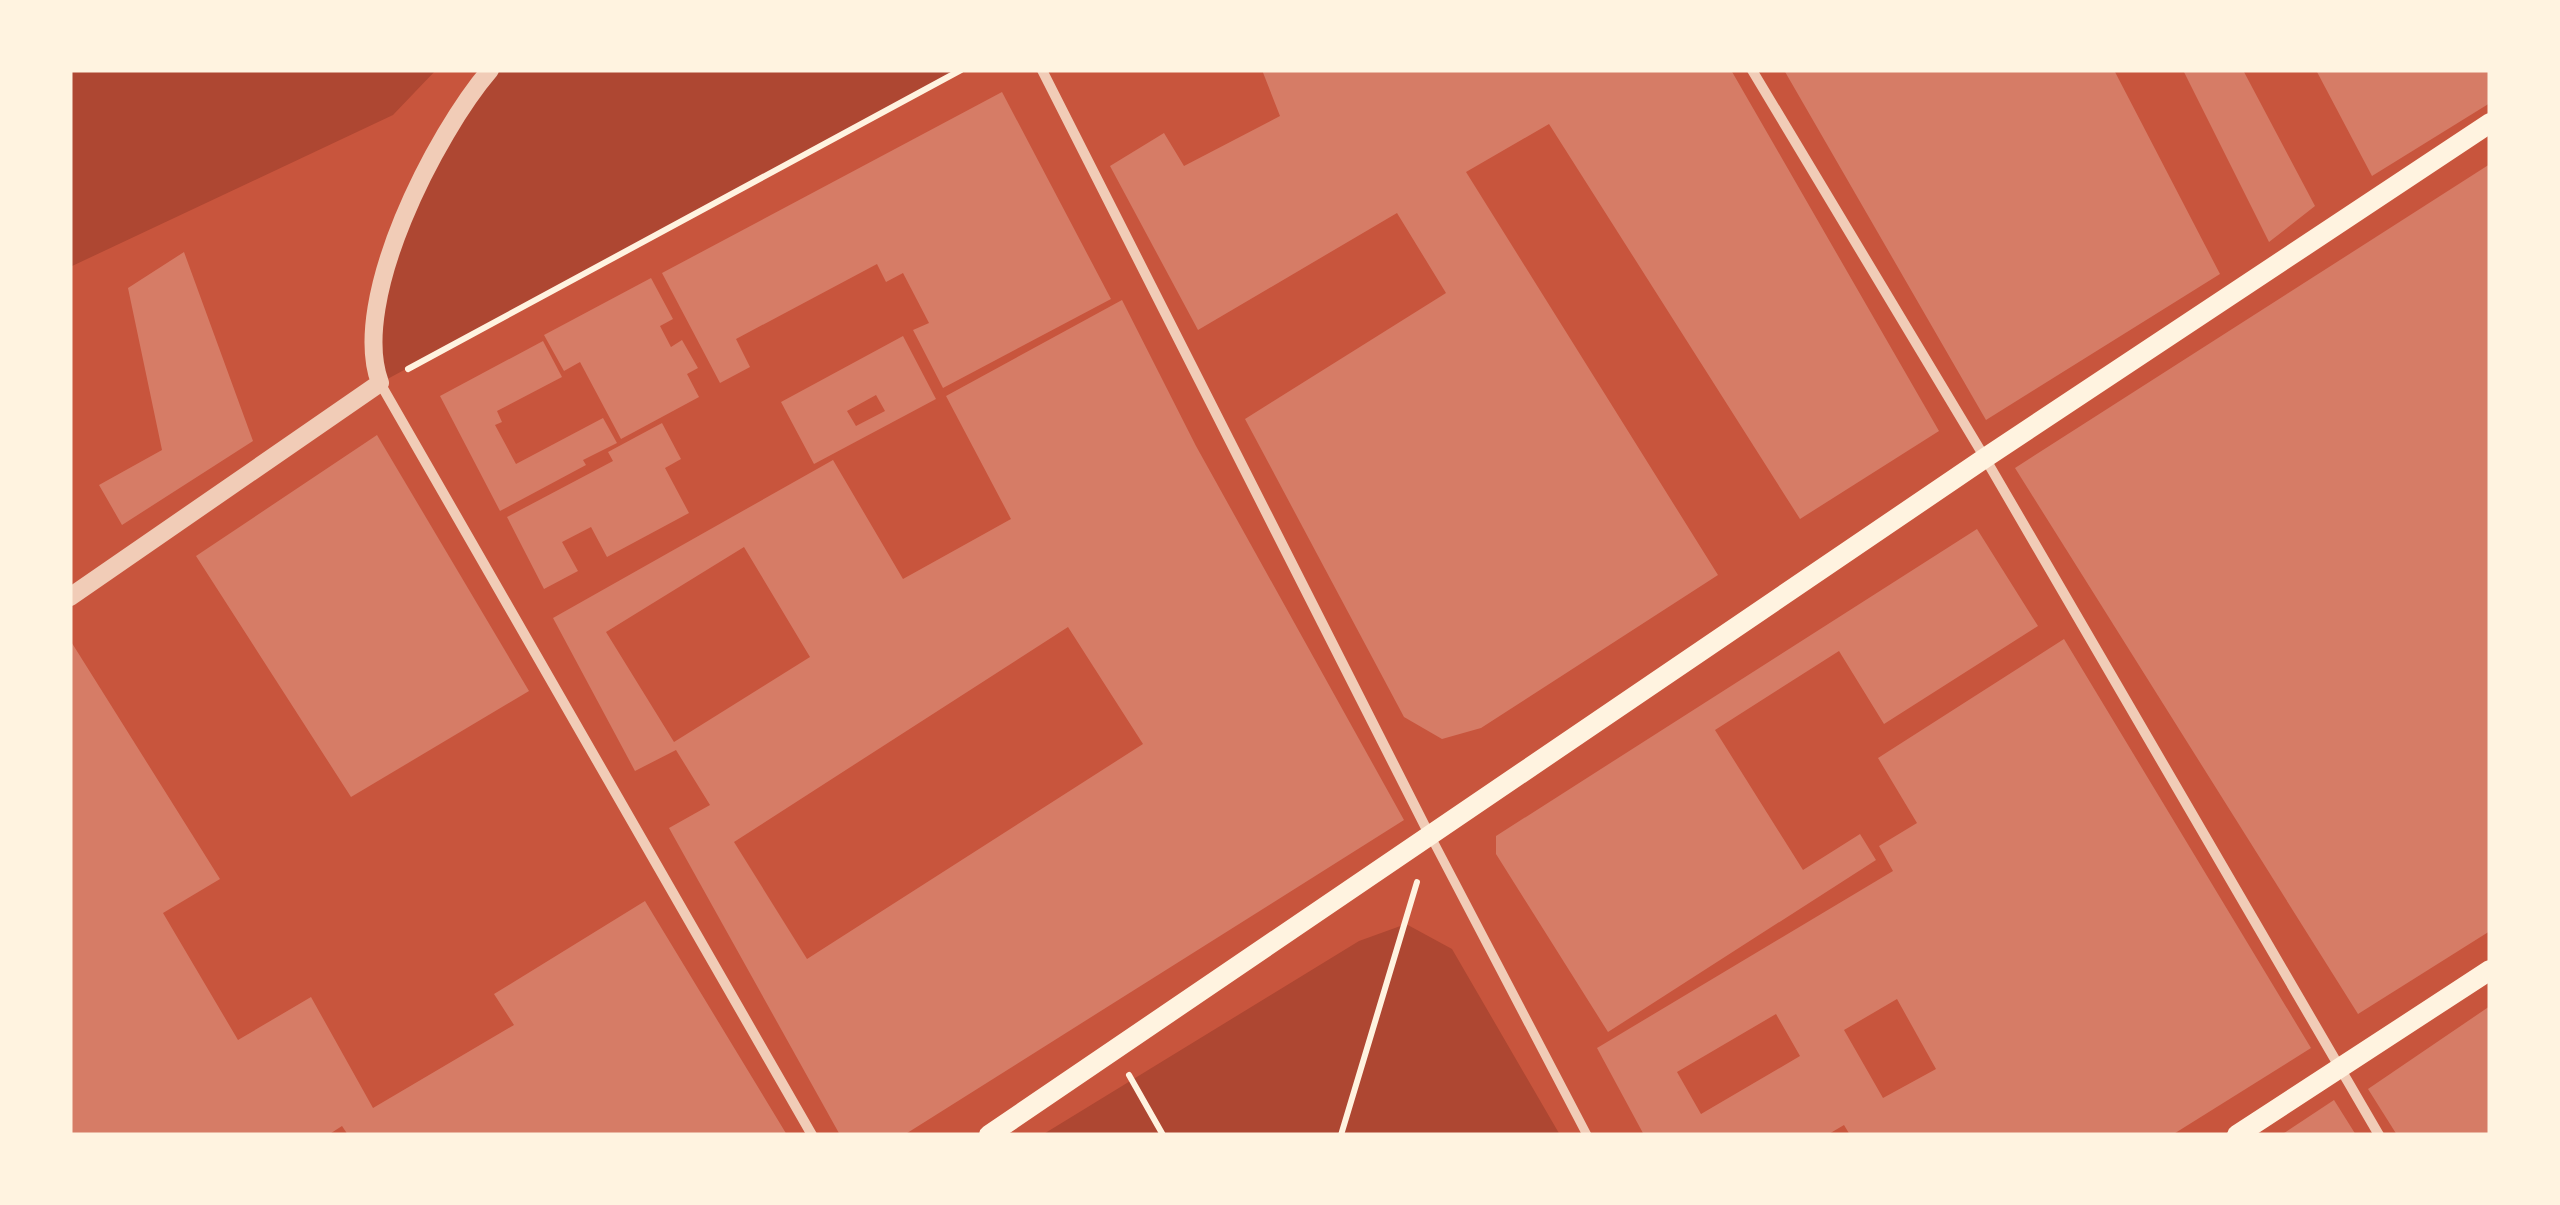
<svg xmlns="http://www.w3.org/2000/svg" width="2560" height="1205" viewBox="0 0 2560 1205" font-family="Arial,sans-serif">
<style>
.green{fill:#ae4732}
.building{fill:#d67c66;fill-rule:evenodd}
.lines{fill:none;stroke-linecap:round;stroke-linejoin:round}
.path{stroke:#fff3e0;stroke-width:6}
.pedestrian{stroke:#f1ccb7;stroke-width:9}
.minor{stroke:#f1ccb7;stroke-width:10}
.tertiary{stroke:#f1ccb7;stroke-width:18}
.secondary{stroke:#fff3e0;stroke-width:20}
</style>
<rect width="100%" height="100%" fill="#c8553d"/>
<path class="green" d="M70,70h366l-43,45 -323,152z
M490,70h471l-581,313v-81l27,-95z
M1406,924l46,25 108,186h-518l317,-194z"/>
<path class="building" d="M1262,70h469l208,361 -139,88 -251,-395 -83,48 252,403 -237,153 -39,11 -38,-22 -159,-298 201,-126 -49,-80 -199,117 -88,-164 54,-33 20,33 96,-50z
M1784,70h330l106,204 -234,146z
M2183,70h60l72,136 -46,36z
M2316,70h174v33l-118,73z
M1002,92l109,207 -168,89 -30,-58 16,-7 -26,-50 -17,9 -9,-18 -141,75 14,28 -30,16 -58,-110z
M2490,164v767l-132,83 -343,-546z
M184,252l69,189 -131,84 -23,-40 63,-35 -34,-162z
M651,278l22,41 -13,7 11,21 11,-7 16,28 -11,6 12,23 -78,42 -41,-77 -16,9 -20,-36z
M1122,300l74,146 208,374 -500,315h-64l-171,-307 41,-23 -34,-55 -41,21 -82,-153 280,-158 70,119 108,-60 -65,-123zM744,547l66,110 -136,85 -68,-110zM1068,627l75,117 -336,215 -73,-117z
M903,336l33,63 -122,65 -33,-62zM876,395l9,16 -29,15 -9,-15z
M543,341l19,36 -65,34 5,11 -7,3 21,39 87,-46 14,25 -34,17 3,5 -86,46 -60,-115z
M662,423l19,36 -16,9 24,45 -82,44 -16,-30 -29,15 16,29 -34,18 -37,-72 106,-56 -5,-9z
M377,435l152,256 -178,106 -155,-241z
M1977,529l61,97 -154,98 -45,-73 -124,79 88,140 57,-36 16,26 -268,172 -112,-178v-18z
M2064,639l247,409 -139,87h-322l-6,-10 -17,10h-183l-47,-87 296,-177 -14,-25 38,-23 -39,-65zM1897,999l39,70 -53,29 -39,-68zM1776,1014l24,42 -99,58 -24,-42z
M70,640l150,239 -57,34 75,127 73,-43 62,111 141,-83 -20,-31 151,-93 142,234h-439l-6,-9 -14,9h-258z
M2490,1006v129h-93l-29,-46z
M2334,1100l22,35h-75z"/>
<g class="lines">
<path class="path" d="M408,369l553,-299
M1129,1075l34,60
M1341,1135l76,-253"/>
<path class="pedestrian" d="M1431,837l156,298"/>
<path class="minor" d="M1042,70l388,766
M1752,70l233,388 394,677
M380,383l432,752"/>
<path class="tertiary" d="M70,597l310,-214c-31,-83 56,-250 110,-313"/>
<path class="secondary" d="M989,1135l996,-677 505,-335
M2237,1135l253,-165"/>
</g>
<rect width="2560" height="1205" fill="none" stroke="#fff3e0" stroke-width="145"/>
</svg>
